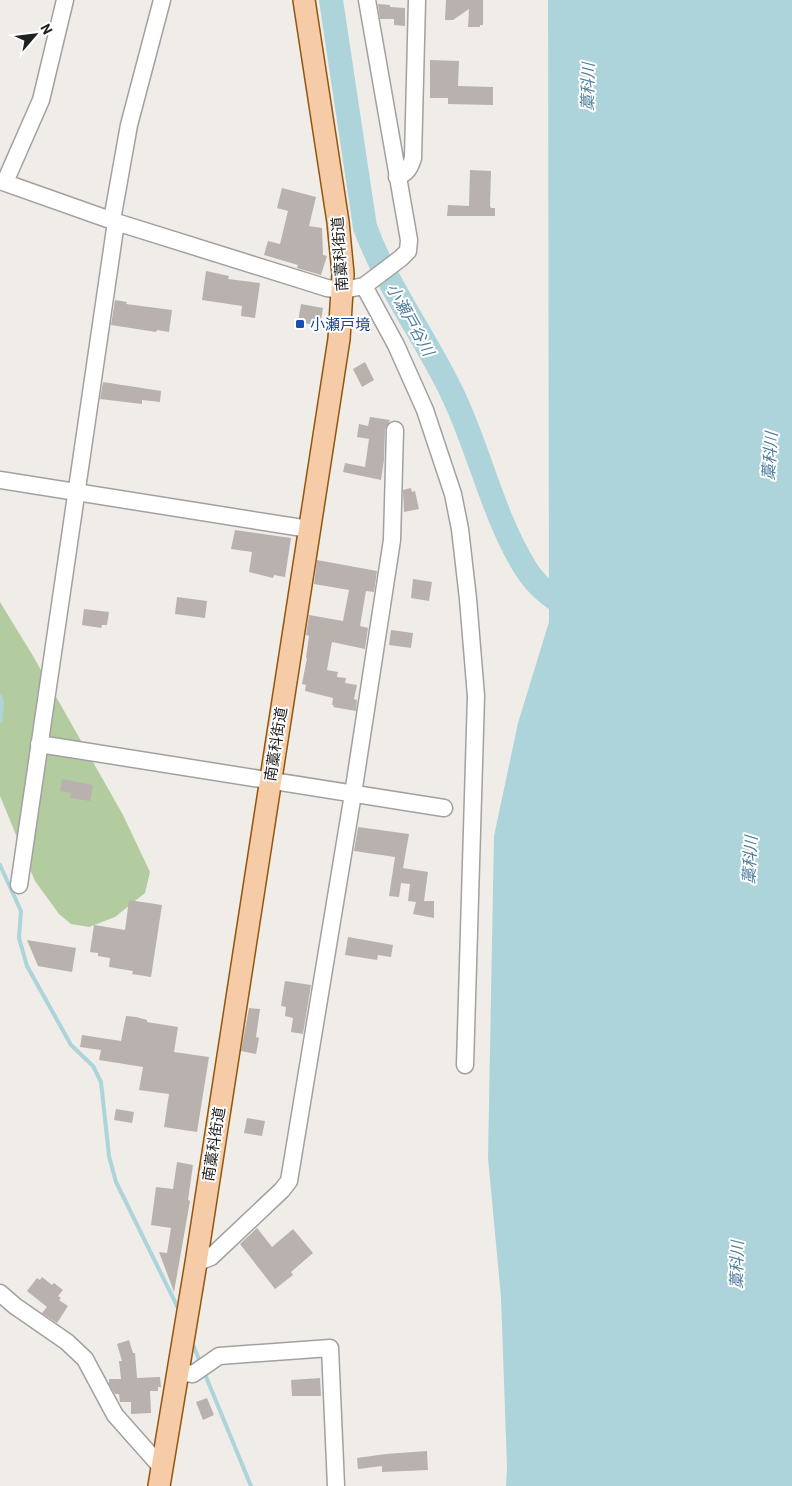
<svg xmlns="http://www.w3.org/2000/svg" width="792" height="1486" viewBox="0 0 792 1486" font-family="Barlow,'Noto Sans JP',sans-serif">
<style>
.forest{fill:#b2cca0}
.water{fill:#acd4da}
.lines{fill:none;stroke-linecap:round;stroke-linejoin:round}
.stream{stroke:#acd4da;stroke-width:4}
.river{stroke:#acd4da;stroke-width:24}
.building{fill:#b9b1ad}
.minor-casing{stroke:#a1a1a1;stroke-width:19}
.major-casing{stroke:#91560c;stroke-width:24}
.minor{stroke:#fff;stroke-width:16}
.major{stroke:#f5cba8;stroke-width:21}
.transit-dot{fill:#1a4fb4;stroke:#fff;stroke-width:2}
.labels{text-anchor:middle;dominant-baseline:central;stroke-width:4;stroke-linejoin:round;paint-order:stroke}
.street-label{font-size:15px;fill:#202020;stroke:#fff}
.transit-label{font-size:15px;fill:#164399;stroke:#fff;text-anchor:start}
.water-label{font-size:16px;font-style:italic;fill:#4d7c9a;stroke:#fff}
</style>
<rect width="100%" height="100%" fill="#f0ece8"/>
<path class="forest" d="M0,602l33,54 90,159 27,57 -5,21 -30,24 -26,10 -18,-3 -12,-10 -24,-33 -35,-85z"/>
<path class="water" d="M548,0h244v1486h-286l1,-19 -6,-170 -13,-139 6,-322 24,-113 31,-101z"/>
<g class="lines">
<path class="stream" d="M0,696l2,7 -2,18
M0,865l21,46 -2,27 8,28 44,79 22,21 8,16 8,74 7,26 62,126
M194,1347l6,15
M204,1372l47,114"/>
<path class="river" d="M331,0l34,227c22,60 61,111 88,168 27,57 40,121 73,174 10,16 26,29 42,38"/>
</g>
<path class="building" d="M446,0h37v25h-3v2h-12l1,-18 -16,11h-8z
M378,4l12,1v2l15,1v18l-11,-1v-6h-14z
M430,60l29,1 -1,25 35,1v18l-45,-1v-6h-18z
M470,170l21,1 -1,35 1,2h4v8h-48l1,-11 21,1z
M282,188l34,9 -7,29 13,2 1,27 4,1 -6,19 -24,-7 1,-3 -34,-10 4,-14 12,3 8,-33 -11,-3z
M206,271l23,5 -1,3 32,4 -5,35 -14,-2 1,-10 -40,-6z
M115,300l12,2 -1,2 46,6 -3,22 -12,-2 -1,2 -45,-7z
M301,304l22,4 -3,18 -22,-4z
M365,362l9,18 -12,7 -9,-18z
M103,382l58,9 -1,11 -18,-2v4l-42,-5z
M370,417l20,3 -5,10 -1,30 -3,20 -38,-8 2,-9 20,4 4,-28 -12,-2 2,-13 9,2z
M411,488l1,4 3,-1 4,18 -15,3 -1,-22z
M235,530l56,8 -6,39 -11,-2 -1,3 -24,-6 3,-20 -21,-3z
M317,560l60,11 -3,21 -8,-1 -6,35 8,2 -3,21 -33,-7 -5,28 11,2 -1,5 9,1 -1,5 12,2 -3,14 3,1 -1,11 -23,-4 1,-2h-2l1,-7 -28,-7 1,-6 -4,-1 5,-26h-1l3,-22 -3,-1 3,-20 34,6 6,-31 -35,-6z
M413,579l19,3 -3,19 -18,-3z
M177,597l30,4 -2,17 -30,-4z
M84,609l25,3 -2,13h-5l-1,3 -19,-3z
M391,630l22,3 -2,15 -22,-3z
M62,779l31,6 -3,16 -20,-3 1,-5 -11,-2z
M358,827l51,7 -6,34 25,4 -4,29h10v17l-21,-4 3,-12 -8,-1 2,-17 -9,-1 -2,14 -10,-1 6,-39 -41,-6z
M129,900l33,5 -11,72 -19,-3 1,-3 -24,-4 1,-9 -12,-2v-3l-8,-1 4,-27 31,5z
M348,937l45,8 -2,12 -13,-2 -1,5 -32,-5z
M27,940l49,8 -4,24 -34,-6z
M285,981l26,4 -8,49 -12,-2 2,-14 -8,-2 1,-9 -5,-1z
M249,1008l11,1 -4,28 3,1 -3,16 -15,-3z
M126,1016l10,1 11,3v2l31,5 -4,25 35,5 -12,75 -33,-5 5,-33 -30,-4 4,-23 -44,-7 2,-10 -21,-3 2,-12 39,6z
M116,1109l18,3 -2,11 -18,-3z
M247,1118l18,3 -3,15 -18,-3z
M177,1162l16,3 -5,35 2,1 -16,91 -15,-40 8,1 4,-25 -20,-3 5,-38 17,2z
M257,1228l15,19 21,-18 20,24 -22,19 2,3 -18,14 -35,-45z
M42,1277l10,8 2,-2 9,7 -5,6 3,2 -2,2 9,6 -11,17 -15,-10 5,-6 -20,-16 10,-13 3,2z
M129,1340l4,13h2l2,25 23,-1 1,10h-3v4h-8l1,22 -20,1v-12h-11l-1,-8h-4l-6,-10v-5h12l-2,-18h3l-5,-17z
M320,1378l1,18h-29l-1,-16z
M207,1398l7,17 -11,5 -7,-18z
M427,1451l1,19 -46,2v-6l-24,3 -1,-11 29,-4z"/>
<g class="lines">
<defs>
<path id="minor" d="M397,177c10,-4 13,-9 16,-19l4,-158
M0,181l116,41 211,66 16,2 21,-4 37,-28 7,-7 1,-11 -42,-240
M5,182l36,-82 24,-100
M112,220l17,-95 33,-125
M364,286l32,59 29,65 28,84 7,35 8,70 8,97 -11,369
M0,480l309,49
M39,744l405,64
M19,885l97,-663
M196,1263l15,-6 71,-67 7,-9 64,-387 39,-254 3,-110
M0,1293l15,13 52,36 18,17 30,56 47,53
M177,1372l16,2 26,-18 111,-8 6,138"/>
<path id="major" d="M159,1486l37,-223 143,-924 4,-65 -5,-52 -34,-222"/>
</defs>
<use href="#minor" class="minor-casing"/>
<use href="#major" class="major-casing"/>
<use href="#minor" class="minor"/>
<use href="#major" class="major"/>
</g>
<rect class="transit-dot" x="295" y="319" width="10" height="10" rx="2.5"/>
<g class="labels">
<g class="street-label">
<text transform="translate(339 254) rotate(-94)">南藁科街道</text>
<text transform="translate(275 744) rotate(-81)">南藁科街道</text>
<text transform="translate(213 1144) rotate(-81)">南藁科街道</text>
</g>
<g class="transit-label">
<text x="310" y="324">小瀬戸境</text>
</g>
<g class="water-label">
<text transform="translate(587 87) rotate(-89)">藁科川</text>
<text transform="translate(411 319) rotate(61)">小瀬戸谷川</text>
<text transform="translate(769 456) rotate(-86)">藁科川</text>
<text transform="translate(749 860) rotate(-87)">藁科川</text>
<text transform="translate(736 1265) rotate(-89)">藁科川</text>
</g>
</g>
<g transform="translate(35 35) rotate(62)" stroke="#ffffff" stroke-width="4" paint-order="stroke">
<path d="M0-4L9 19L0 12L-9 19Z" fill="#202020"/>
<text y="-8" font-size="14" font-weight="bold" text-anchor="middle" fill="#202020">N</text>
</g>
</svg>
